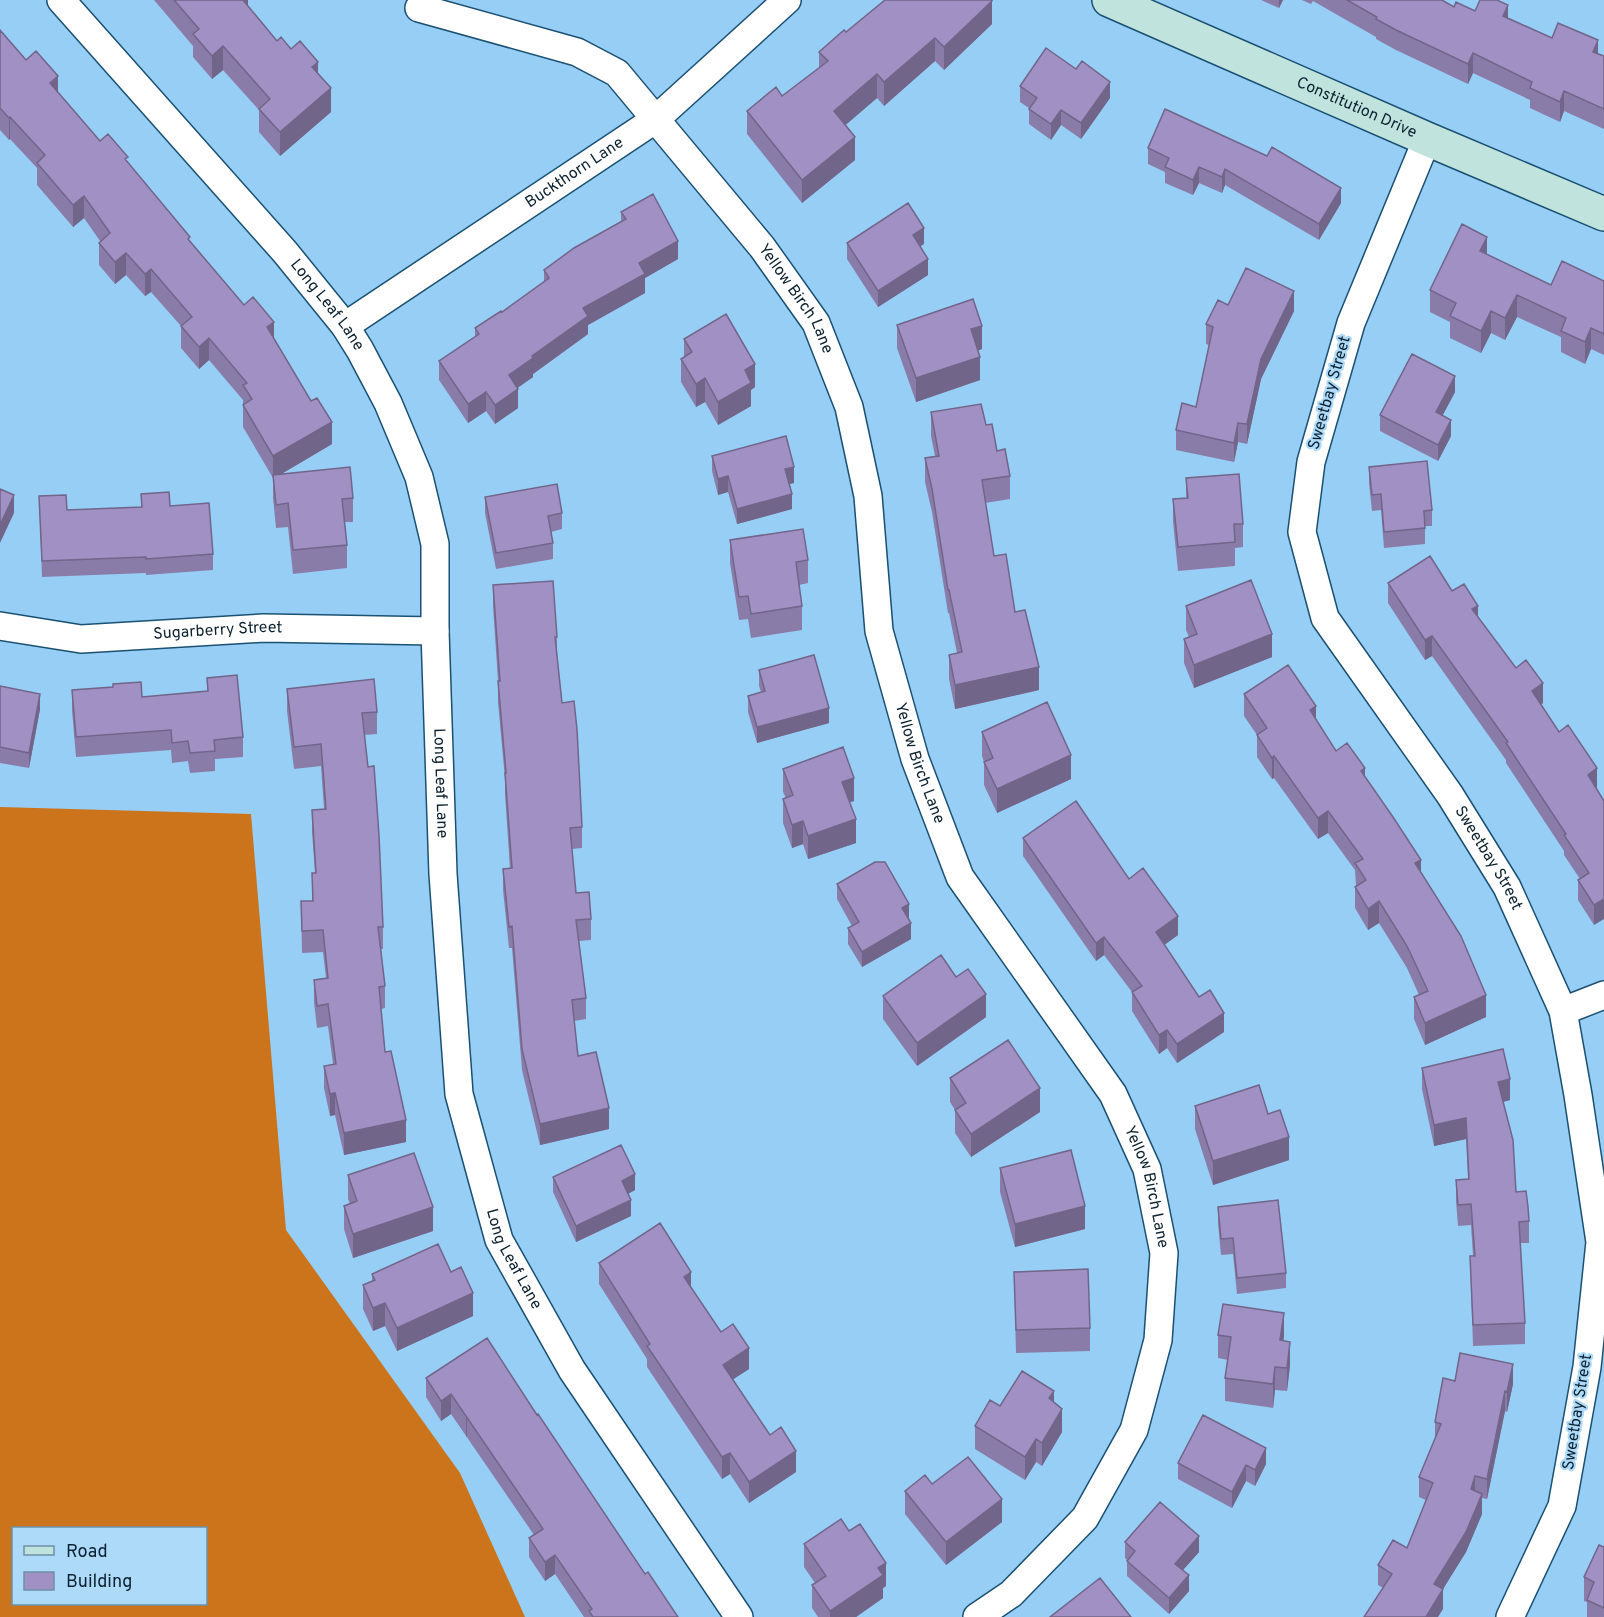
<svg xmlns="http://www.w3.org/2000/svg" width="1604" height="1617" viewBox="0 0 1604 1617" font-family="Overpass,sans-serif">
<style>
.forest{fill:#cb741c;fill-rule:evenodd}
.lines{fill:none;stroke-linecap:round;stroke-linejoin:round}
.street-casing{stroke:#1a5071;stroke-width:30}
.secondary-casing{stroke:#1a5071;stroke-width:36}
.street{stroke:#fff;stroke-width:27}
.secondary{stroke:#c1e3de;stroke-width:33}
.wall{fill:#8a7ca9}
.shaded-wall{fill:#716589}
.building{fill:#a190c4;stroke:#716589;stroke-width:1.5}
.labels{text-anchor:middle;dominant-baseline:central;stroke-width:4.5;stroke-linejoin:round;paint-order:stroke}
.street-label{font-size:16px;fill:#0b212f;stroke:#aedaf9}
</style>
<rect width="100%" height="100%" fill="#97cef5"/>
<path class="forest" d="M0,807l251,7 35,416 174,243 65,144h-525zM14,1528h192v76h-192z"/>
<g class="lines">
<defs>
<g id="street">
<path id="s1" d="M61,0l224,252 60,74 15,24 28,53 31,74 16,67v87l8,243 16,220 40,146 73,130 167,247"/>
<path id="s2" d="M419,8l158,44 40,21 145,174 54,76 33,84 19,89 11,135 36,128 45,118 153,217 34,75 17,84 -6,87 -24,90 -49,88 -74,76 -34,23"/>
<path id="s3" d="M1427,139l-76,184 -40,139 -9,70 23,86 125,177 57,92 56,124 15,84 22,147 -13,125 -25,139 -52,111"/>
<path id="s4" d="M345,326l311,-207 131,-119"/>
<path id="s5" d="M0,626l81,13 183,-11 171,3"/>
<path d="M1563,1011l41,-16"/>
</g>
<g id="secondary">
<path id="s6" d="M1109,0l318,139 177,75"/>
</g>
</defs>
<use href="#street" class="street-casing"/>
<use href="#secondary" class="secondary-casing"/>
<use href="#street" class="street"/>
<use href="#secondary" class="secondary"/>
</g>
<path class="wall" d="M154,0h94v6l29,35 14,8 27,25 13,38 -51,44 -21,-24v-22l-36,-40 -11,9 -19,-22v-11z
M1261,0h22l-4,8z
M1302,0h140l12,7 54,11 44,20 46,16 6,2v73l-40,-18 -4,11 -30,-14v-8l-57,-27 -5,11 -72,-34 -20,-11v-2l-63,-36 -2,3z
M992,24l-48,46 -9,-9 -51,45 -7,-8 -32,27 10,35 -53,43 -55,-69v-23l35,-15 37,-28v-16l27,-20z
M0,30l26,30 32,32 42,49 28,21 62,80 54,63 30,33 58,106 -51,30 72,24v24h-9l3,23v23l-54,6 -5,-47 -12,1 -3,-30v-20l-30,-51v-27l-34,-40 -10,9 -18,-21v-22l-30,-34 -6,4 -19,-21 -11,9 -16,-19v-22l1,-2 -16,-23 -11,9 -36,-42v-17l-27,-29 -1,1 -9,-10z
M1020,86l90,12 -29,41 -20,-14 -10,15 -22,-16v-16l-9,-6z
M1165,109l176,94 -22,37 -94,-55 -3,8 -23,-10 -6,12 -28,-12v-11l-17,-8v-16z
M621,212l57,47 -33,19v15l-57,32v9l-55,40v3l-16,11 1,20 -23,16 -9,-13 -18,12 -29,-43v-19l36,-24v-9l27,-16 42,-30v-12l77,-49z
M847,243l77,1 -4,2 8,29 -50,32 -31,-48z
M1487,254l64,31 53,-4v74l-13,-6 -6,15 -24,-12v-15l-44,-20 -12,23 -14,-7 -10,20 -31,-15v-16l-20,-10v-22z
M1228,305l66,6 -33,68 -14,65 -9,-2 -4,20 -58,-12v-20l20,-23 13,-62 -3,-1v-20z
M897,325l85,24 -4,1 2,30 -64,22 -19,-54z
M684,339l71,48 -4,3v16l-33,19 -13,-23 -9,5 -15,-25v-23l3,-2z
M1455,392l-13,24 9,20 -13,25 -58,-30v-16z
M931,412l55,13 11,26 13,25v23l-25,4 9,53 21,56 24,78 -84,19 -6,-30v-24l8,-2 -8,-40h-1l-16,-101 -7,-30v-24l10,-2 -4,-20z
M712,456l82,27 -5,1 3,25 -55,15 -9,-32 -10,3 -6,-24z
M1369,467l63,43v16h-7v18l-41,4 -3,-38 -9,1 -3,-28z
M1186,478l57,46v23l-8,1v18l-57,5 -5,-49v-23l13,-1z
M141,494l29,12 43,48v16l-67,5v-2l-104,4 -3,-81 28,14 74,-3z
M485,497l77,16v16l-11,3 2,11v16l-57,10 -11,-56z
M730,540l78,20v23l-9,2 3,21v24l-51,8 -3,-19 -9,1 -9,-57z
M1388,583l64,8 26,26 38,51 27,35 -2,1 56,84 -3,137 -16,-25v-20l2,-1 -16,-24v-4l-58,-88v-3l-74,-104 -7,4 -37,-57z
M493,585l64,52v15l5,51 20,124v21l-10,1 4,44 15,26v21l-12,1 7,57v21l-12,2 4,35 31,73 -69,16 -18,-75 -10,-122h-3l-6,-58v-21h7l-5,-75v-15l-7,-77v-21l-5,-75z
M1186,606l86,51 -78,31 -10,-25v-24l5,-2 -3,-7z
M759,670l70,53 -72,20 -9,-31v-16l13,-4 -2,-6z
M207,678l36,59v20l-28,2v12l-25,2 -2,-12 -16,2 -1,-13 -95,7 -4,-47v-20l70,7 65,-6z
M0,686l40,23 -11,59 -29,-5z
M287,689l90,23v22l-13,1 19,192v22h-2l4,37v22l-4,1 4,43 21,90 -62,13 -9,-40 -5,1 -6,-28v-22l9,-2 -5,-38 -11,2 -3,-26v-22l12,-2 -3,-26 -21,1 -1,-52h11v-28h3l-3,-41v-22l12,-1 -3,-43 -27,3 -7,-58z
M1244,694l72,26 20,31 29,27 56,94 65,145 -61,28 -11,-26v-22l5,-2 -12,-27 -28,-45 -11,7 -13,-22v-21l1,-1 -1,-16 -27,-37 -10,6 -44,-61 -2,1 -15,-22v-22l-13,-19z
M982,732l89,47 -74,34 -13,-28v-23l-2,-6z
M783,769l71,32 -4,1 6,41 -48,16 -5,-15 -11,4 -9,-25v-24l3,-1 -3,-6z
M1023,838l106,41 49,56 -14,10 35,52 25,35 -47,31 -10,-15 -8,6 -27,-43v-19l-28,-37 -8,6 -73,-105z
M837,884l72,36 2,19 -49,28 -14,-23v-16l4,-2 -15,-27z
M883,996l103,21 -69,49 -34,-47z
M1422,1068l88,32 -7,2 13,90 13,29v22h-9l5,80v21l-52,2 -3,-90h3l-2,-31 -13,1 -2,-25v-21l12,-1 -2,-40 -32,7 -12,-57z
M950,1078l90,34 -69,45 -16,-24v-23l-5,-8z
M1195,1106l73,8 21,46 -76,25 -18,-56z
M1000,1168l85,61 -70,18 -15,-55z
M348,1175l85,56 -80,27 -9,-29v-23l6,-2 -2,-5z
M553,1177l82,13 -7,4 3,22 -55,26 -23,-50z
M1218,1207l68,66v15l-49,6 -4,-40 -12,1 -3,-32z
M599,1263l92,25 30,44 28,37 -16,10 37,56 26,37 -47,31 -19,-29 -8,5 -75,-112v-8l-48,-75z
M1014,1272l76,56v23l-74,2z
M372,1274l101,42 -76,35 -12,-25 -12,5 -10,-22v-24l9,-4z
M1218,1335l66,1 -1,5 7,24 -3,26 -12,-1 -2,18 -48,-7v-23l3,-18 -10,-2z
M426,1378l111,37 108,159 33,43h-94l-29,-43 -10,7 -16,-24v-19l5,-3 -83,-121 -10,7 -15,-24z
M1455,1381l58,3 -6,28 -2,-1 -18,88 -5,-1v16l-16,38 -23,37v20l-60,-21 -5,-3v-20l29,-17 19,-48 -7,-3v-20l16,-37v-18z
M1054,1402l8,30 -20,34 -6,-4 -11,18 -50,-31v-23l25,-20z
M1178,1463l88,1 -11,22 -9,-5 -14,27 -54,-29z
M932,1484l70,38 -56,43 -41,-51v-23z
M1125,1542l74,10 -16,18 6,21 -20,23 -42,-38v-16l-2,-2z
M804,1544l82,42 -3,2v10l-27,19h-38l-6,-9v-23l3,-2 -11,-16z
M1604,1547v70h-17v-15l-3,-1v-24z"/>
<path class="shaded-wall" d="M238,0h10v9z
M1279,0h4l-4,8z
M992,1v23l-48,46v-23z
M1508,5v20l-5,-9z
M935,38v23l-51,45v-24z
M1598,40v21l-5,-9z
M223,46v24l-11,9v-23z
M1473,53v20l-5,11v-20z
M318,62v23l-6,-18z
M877,74v24l-43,37v-24z
M58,76v23l-8,-16z
M1110,82v16l-29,41v-16z
M331,88v24l-51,44v-24z
M1564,91v20l-4,11v-20z
M1061,110v15l-10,15v-16z
M10,117v22l-1,1v-22z
M855,137v23l-53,43v-23z
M1199,167v16l-6,12v-15z
M1225,169v16l-3,8v-16z
M1341,188v15l-22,37v-16z
M84,196v22l-11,9v-22z
M924,228v16l-11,7v-16z
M1487,237v21l-7,-7z
M678,241v18l-33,19v15l-57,32v9l-55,40v3l-24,17v-19l23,-19 51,-48 56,-45z
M126,253v22l-11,9v-22z
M928,259v16l-50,32v-16z
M151,269v23l-6,4v-22z
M1294,291v20l-33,68 -14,65v-20l14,-65z
M1517,295v22l-12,23v-22z
M1491,311v22l-10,20v-22z
M274,322v22l-7,-17z
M982,326v23l-11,4v-24z
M1591,328v21l-6,15v-22z
M209,338v22l-10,9v-22z
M980,357v23l-64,22v-24z
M755,364v23l-4,3v16l-33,19v-23l27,-32z
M1455,376v16l-19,36v-16z
M705,378v24l-9,5v-23z
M518,389v19l-23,16v-19z
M486,392v19l-18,12v-19z
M1451,420v16l-13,25v-16z
M332,422v22l-59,35v-23z
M1238,423v19l-4,20v-19z
M794,467v16l-9,2v-16z
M728,476v16l-10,3v-16z
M792,494v15l-55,15v-15z
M14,495v18l-14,30v-18z
M1478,606v20l-6,-17z
M1272,634v23l-78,31v-23z
M1432,636v20l-7,4v-20z
M1039,667v23l-84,19v-24z
M1543,683v20l-11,8v-20z
M40,694v15l-11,59v-15z
M1316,706v22l-6,-18z
M829,708v15l-72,20v-16z
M1071,755v24l-74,34v-24z
M1274,756v22l-2,1v-21z
M1365,768v21l-4,-18z
M1597,768v20l-9,7v-20z
M854,778v23l-12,4v-23z
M1328,811v22l-10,6v-21z
M856,819v24l-48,16v-23z
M803,821v23l-11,4v-23z
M1421,860v21l-6,-18z
M1604,899v20l-10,6v-20z
M1379,901v22l-11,7v-21z
M909,904v16l-7,4v-16z
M1178,916v19l-22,16v-19z
M911,923v16l-49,28v-15z
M1104,937v18l-8,6v-18z
M986,994v23l-69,49v-23z
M1486,995v22l-61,28v-22z
M1224,1013v19l-47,31v-19z
M1167,1030v18l-8,6v-19z
M1510,1079v21l-12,3v-21z
M1040,1088v24l-69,45v-23z
M335,1093v22l-5,1v-22z
M609,1108v21l-69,16v-21z
M1466,1118v21l-32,7v-21z
M406,1120v22l-62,13v-22z
M1289,1137v23l-76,25v-24z
M635,1174v16l-13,7v-16z
M631,1200v16l-55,26v-16z
M1085,1206v23l-70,18v-23z
M433,1207v24l-80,27v-24z
M691,1272v21l-7,-16z
M473,1293v23l-76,35v-23z
M385,1303v23l-12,5v-23z
M1284,1313v23l-4,28v-24z
M1290,1342v23l-3,26v-23z
M749,1348v21l-26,17v-21z
M1513,1364v20l-6,28v-20z
M1275,1367v23l-2,18v-24z
M1054,1391v23l-5,-16z
M1505,1391v20l-18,88v-20z
M451,1394v20l-10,7v-20z
M1062,1409v23l-20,34v-23z
M466,1417h1v19l-1,1z
M1036,1439v23l-11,18v-23z
M1266,1448v16l-11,22v-16z
M796,1451v21l-47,31v-21z
M730,1453v21l-8,5v-22z
M1246,1465v16l-14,27v-16z
M1475,1476v20l-4,-7z
M1482,1494v20l-16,38 -23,37v20l-5,8h-12l8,-33z
M1002,1499v23l-56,43v-23z
M1199,1536v16l-24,27v-15z
M555,1555v19l-10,7v-19z
M886,1563v23l-3,2v10l-27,19h-26v-6l48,-43z
M1189,1575v16l-20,23v-16z"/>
<path class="building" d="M174,0h69l34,41 4,-4 10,12 9,-8 18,21 -6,5 19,21 -51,44 -21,-23 11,-10 -47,-53 -11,10 -19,-22 6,-5z
M885,0h107v1l-48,46 -9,-9 -51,44 -7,-8 -43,37 21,26 -53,43 -55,-69 29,-24 6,9 46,-35 -9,-9 25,-22 2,2z
M1347,0h95l12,7 2,-5 19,9 5,-11h17l11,5 -5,11 49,22 6,-15 40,17 -5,12 11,4v53l-40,-18 -4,11 -30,-14 2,-6 -59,-29 -5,11 -72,-34 -20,-11 1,-2z
M0,30l26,30 10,-9 22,25 -8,7 50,58 8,-7 20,23 -3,2 65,78 -2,2 56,66 9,-8 21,25 -7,5 44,74 6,-3 15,24 -59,34 -30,-51 9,-6 -9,-14 4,-2 -38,-45 -10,9 -18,-21 11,-9 -41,-48 -6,5 -19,-21 -11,9 -16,-19 11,-10 -26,-37 -11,9 -36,-42 8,-8 -35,-38 -1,1 -9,-10z
M1046,48l30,21 6,-8 28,21 -29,41 -20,-13 -10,14 -22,-15 8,-11 -17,-12z
M1165,109l102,47 5,-9 69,41 -22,36 -94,-55 -3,8 -23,-10 -6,13 -28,-13 4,-9 -21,-10z
M653,194l25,47 -39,22 6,11 -62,34 5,8 -56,40 1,2 -24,17 9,14 -23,16 -9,-13 -18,12 -29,-43 40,-27 -4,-6 26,-17 1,1 47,-34 -5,-8 30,-22 52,-29 -5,-7z
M908,203l16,25 -11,7 15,24 -50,32 -31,-48z
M1462,224l25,13 -7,14 71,34 11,-24 42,20v53l-13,-6 -6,14 -24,-11 5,-13 -49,-23 -12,23 -14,-7 -10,20 -31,-15 6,-13 -26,-13z
M1246,268l48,23 -33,68 -14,65 -9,-1 -4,20 -58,-13 6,-27 14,4 17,-80 -7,-3 12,-24 10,5z
M973,299l9,27 -11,3 9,28 -64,21 -19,-53z
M726,314l29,50 -10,6 6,13 -33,19 -13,-24 -9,6 -15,-25 11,-7 -8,-13z
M1412,354l43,22 -19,36 15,8 -13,25 -58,-30z
M981,404l5,21 6,-1 5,27 8,-2 5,27 -28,4 12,76 12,-2 9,58 10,-2 14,57 -84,18 -6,-30 13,-3 -13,-62h-1l-16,-101 -7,-31 14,-2 -8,-44z
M786,436l8,31 -9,2 7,25 -55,15 -9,-33 -10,3 -6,-23z
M1427,461l5,49 -8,1 1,17 -41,4 -3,-38 -9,1 -3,-28z
M350,467l3,31 -11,1 5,46 -54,5 -5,-47 -12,2 -3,-30z
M1239,474l4,50h-9l1,18 -57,5 -5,-48 15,-1 -2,-20z
M557,484l5,29 -14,3 5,27 -57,10 -11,-56z
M0,489l14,6 -14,30z
M169,492l1,14 39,-3 4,51 -67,5v-2l-104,4 -3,-65 27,-1 1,15 75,-3 -1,-13z
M803,529l5,31 -12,2 6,44 -51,8 -3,-18 -9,1 -9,-57z
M1430,556l22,35 12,-7 14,22 -6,3 44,59 10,-8 17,23 -11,8 27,41 9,-7 29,43 -9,7 16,26v98l-10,6 -16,-25 11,-7 -25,-38 2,-1 -60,-91 2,-1 -76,-106 -7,4 -37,-57z
M1251,580l21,54 -78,31 -10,-26 13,-5 -11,-28z
M553,581l4,56h-2l7,66 12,-2 3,28 5,98 -12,1 6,65 13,-1 2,27 -15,1 10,78 -14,2 6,56 18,-4 13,56 -69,16 -18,-75 -10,-123 -3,1 -6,-58 9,-1 -7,-95h1l-8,-92h2l-7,-96z
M814,655l15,53 -72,19 -9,-31 17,-5 -6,-21z
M1288,665l28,41 -6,4 26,41 11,-8 18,25 -4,3 32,46 28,43 -6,3 46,73 25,59 -61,28 -11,-26 14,-6 -21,-45 -28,-45 -11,8 -13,-22 11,-7 -11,-17 8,-4 -35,-48 -10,7 -44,-62 -2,2 -15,-23 10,-7 -23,-34z
M237,675l6,62 -29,3 1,11 -25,2 -2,-12 -16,2 -1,-13 -95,7 -4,-47 41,-3v-3l28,-2 1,15 66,-6 -1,-13z
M374,679l3,33 -15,1 6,54 6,-1 5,69 4,92h-5l7,59 -6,1 6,65 6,-1 15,69 -62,13 -9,-40 -5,1 -6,-28 12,-2 -8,-60 -11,2 -3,-26 14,-2 -5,-48 -21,1 -1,-30h12l-1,-28h4l-4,-63 14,-1 -5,-65 -27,3 -7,-58z
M0,686l40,8 -11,59 -29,-6z
M1047,702l24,53 -74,34 -13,-27 9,-4 -11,-26z
M843,747l11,31 -12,4 14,37 -48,17 -5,-15 -11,4 -9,-26 10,-4 -10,-26z
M1076,801l53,78 14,-11 35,48 -22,16 43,65 11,-7 14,23 -47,31 -10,-14 -8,5 -27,-43 10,-6 -38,-49 -8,6 -73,-105z
M875,862h10l24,42 -7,4 9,15 -49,29 -14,-24 11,-6 -22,-38z
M941,955l15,22 12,-8 18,25 -69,49 -34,-47z
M1008,1040l32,48 -69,46 -16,-24 11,-7 -16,-25z
M1503,1049l7,30 -12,3 15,58 3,52 10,-1 2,16 1,14 -10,1 6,101 -52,2 -3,-69h5l-4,-52 -13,1 -2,-25 13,-1 -3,-61 -32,7 -12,-57z
M1259,1085l9,29 12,-4 9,27 -76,24 -18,-55z
M621,1145l14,29 -13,7 9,19 -55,26 -23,-49z
M1071,1150l14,56 -70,18 -15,-56z
M414,1153l19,54 -80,27 -9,-28 13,-5 -9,-26z
M1278,1200l8,73 -49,5 -4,-40 -12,1 -3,-32z
M660,1223l31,49 -7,5 37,55 12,-8 16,24 -26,17 47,70 11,-8 15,24 -47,31 -19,-29 -8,4 -75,-111 3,-2 -51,-81z
M438,1244l13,28 10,-5 12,26 -76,35 -12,-25 -12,5 -10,-23 12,-5 -3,-6z
M1088,1269l2,59 -74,2 -2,-58z
M1223,1304l61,9 -4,27 10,2 -3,26 -12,-1 -2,17 -48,-6 6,-41 -13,-2z
M487,1338l50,77 1,-1 107,160 3,-2 30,45h-85l-4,-6 3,-2 -37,-54 -10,7 -16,-24 14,-9 -92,-135 -10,7 -15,-23z
M1460,1353l53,11 -6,28 -2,-1 -18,88 -12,-3 -4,13 11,5 -16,38 -32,52 9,5 -17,28h-62l28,-43 -14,-9 15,-25 14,8 26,-65 -14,-6 22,-53 -6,-2 8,-44 12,3z
M1022,1371l32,20 -5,7 13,11 -20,34 -6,-4 -11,18 -50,-31 15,-26 10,6z
M1203,1415l63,33 -11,22 -9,-5 -14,27 -54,-29z
M968,1457l34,42 -56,43 -41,-51 20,-16 7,9z
M1160,1502l39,34 -24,28 14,11 -20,23 -42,-37 8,-10 -10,-9z
M841,1519l8,12 11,-7 26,39 -8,5 5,7 -53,36 -18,-26 14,-9 -22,-32z
M1599,1545l5,2v61l-17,-8 7,-18 -10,-5z
M1100,1578l31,39h-81z"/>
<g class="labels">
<g class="street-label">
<text stroke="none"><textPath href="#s6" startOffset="270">Constitution Drive</textPath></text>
<text stroke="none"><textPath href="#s4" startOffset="276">Buckthorn Lane</textPath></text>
<text stroke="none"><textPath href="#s2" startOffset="498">Yellow Birch Lane</textPath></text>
<text stroke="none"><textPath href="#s1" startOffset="405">Long Leaf Lane</textPath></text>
<text transform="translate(1330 393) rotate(-74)">Sweetbay Street</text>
<text stroke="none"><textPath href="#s5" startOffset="219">Sugarberry Street</textPath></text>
<text stroke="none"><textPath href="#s2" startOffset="984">Yellow Birch Lane</textPath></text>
<text stroke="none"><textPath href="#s1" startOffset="909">Long Leaf Lane</textPath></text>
<text stroke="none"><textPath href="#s3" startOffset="794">Sweetbay Street</textPath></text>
<text stroke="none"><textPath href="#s2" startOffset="1470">Yellow Birch Lane</textPath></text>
<text stroke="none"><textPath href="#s1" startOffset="1395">Long Leaf Lane</textPath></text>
<text transform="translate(1578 1412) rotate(-81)">Sweetbay Street</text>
</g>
</g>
<rect x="12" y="1527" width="195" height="78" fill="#aedaf9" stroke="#6d90a8" stroke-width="1.5"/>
<rect x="24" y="1546" width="30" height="9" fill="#c1e3de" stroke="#6d90a8" stroke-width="1.5"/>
<text x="66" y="1557" font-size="18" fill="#0b212f">Road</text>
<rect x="24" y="1572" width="30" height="18" fill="#a190c4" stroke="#6d90a8" stroke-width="1.5"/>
<text x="66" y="1587" font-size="18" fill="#0b212f">Building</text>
</svg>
